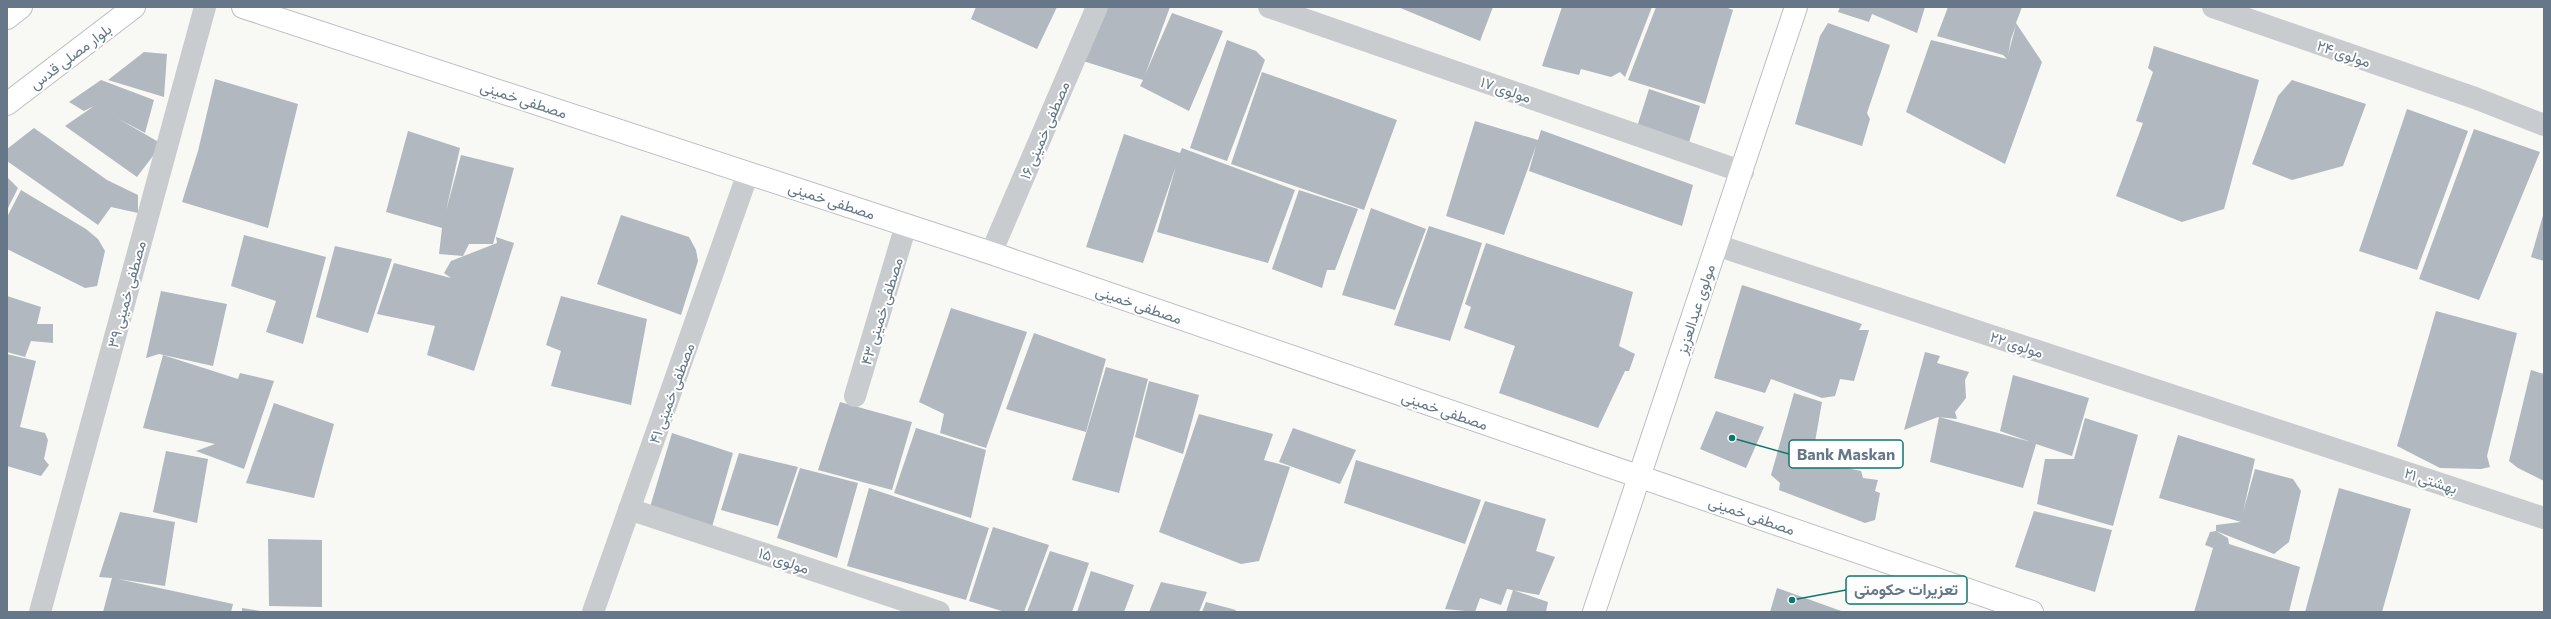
<svg xmlns="http://www.w3.org/2000/svg" width="2551" height="619" viewBox="0 0 2551 619" font-family="Commissioner,Vazirmatn,sans-serif">
<style>
.building{fill:#b1b8bf;fill-rule:evenodd}
.lines{fill:none;stroke-linecap:round;stroke-linejoin:round}
.major-casing{stroke:#bbbfc3;stroke-width:24}
.minor{stroke:#c8cccf;stroke-width:22}
.major{stroke:#fff;stroke-width:22}
.labels{text-anchor:middle;dominant-baseline:central;stroke-width:4;stroke-linejoin:round;paint-order:stroke}
.street-label{font-size:15px;fill:#657789;stroke:#fff}
.leader{fill:none;stroke:#0f766e;stroke-width:1.5}
.callout-dot{fill:#0f766e;stroke:#fff;stroke-width:1.5}
.callout{fill:#fff;stroke:#0f766e;stroke-width:1.5}
.callout-label{font-size:16px;text-anchor:middle;font-weight:bold;fill:#657789}
</style>
<rect width="100%" height="100%" fill="#f8f8f5"/>
<path class="building" d="M976,7h81l-20,42 -66,-30z
M1103,7h67l-25,68 27,-62 51,18 -34,80 -49,-25 3,-6 -63,-20z
M1398,7h95l-13,34z
M1562,7h90l-27,70 -5,-5 -9,5 -30,-8 -2,6 -37,-9z
M1656,7h69l8,3 -28,94 -77,-24z
M1840,7h85l-8,26 -45,-19 -3,8 -31,-10z
M1948,7h74l-6,16 26,39 -37,102 -99,-52 25,-72 76,19 -4,-4 -66,-19zM2016,25l-8,30 3,-16z
M1828,23l62,22 -23,68 3,6 -8,27 -67,-22 25,-88z
M1227,40l29,11 9,9 -38,101 -37,-13z
M2154,46l105,34 -35,129 -42,13 -66,-26 27,-73 -7,-2 17,-49 -5,-4z
M144,52l23,2 -3,43 -56,-17z
M1262,72l135,48 -33,90 -133,-46z
M215,79l83,25 -30,124 -86,-26 16,-51z
M101,80l53,20 -9,33 -28,-15 45,26 -25,33 -72,-51 29,-20 -10,5 -15,-9z
M2292,80l74,24 -23,62 -51,14 -40,-16 26,-68z
M1649,89l51,17 -13,43 -51,-19z
M2407,109l61,22 -51,139 -58,-19z
M1475,121l63,19 3,-10 152,55 -11,41 -153,-55 7,-25 -32,89 -58,-19z
M34,128l73,52 31,15v18l-27,-6 -13,18 -91,-64v-12z
M2474,129l66,23 -61,148 -60,-21z
M408,131l52,17 -14,63 15,-56 53,13 -21,76h-24l-6,12 -24,-2 3,-26 -56,-16z
M1124,134l56,19 2,-5 113,42 -27,73 -111,-31 19,-66 -33,97 -57,-16z
M7,177l11,11 -11,22z
M21,190l65,39 12,10 7,12 -8,35 -12,2 -78,-39v-32z
M1299,190l59,19 -23,61h-8l-5,18 -50,-19z
M1371,208l55,21 -31,81 -53,-15z
M2544,212v49l-13,-4z
M621,215l68,22 7,13 2,11 -17,54 -84,-31z
M1429,226l53,17 -32,98 -56,-16z
M244,235l82,22 -23,87 -37,-12 10,-31 -45,-15z
M496,237l18,6 -40,128 -47,-16 8,-29 -58,-12 17,-51 57,15 -7,-5 7,-12 46,-18z
M1486,243l147,49 -14,54 16,8 -6,17h-4l-27,57 -99,-35 16,-47 -51,-18 7,-21 -6,-3z
M335,246l57,13 -24,74 -52,-16z
M1742,285l120,39 -3,6h10l-15,51 -14,-2 -5,17 -13,2 -51,-19 -6,14 -51,-15z
M161,291l66,13 -14,62 -54,-12 -13,4z
M7,296l34,11 -4,17h16v19l-22,-2 -6,16 -18,-5z
M561,296l86,23 -16,86 -80,-19 10,-35 -15,-6z
M951,308l76,24 -41,116 -46,-15 4,-19 -25,-12z
M2436,311l81,22 -30,123 3,11 -9,2 -41,-1 -43,-22z
M1034,333l72,26 -20,73 -80,-23z
M1925,352l15,4 -3,7 32,9 -4,8 1,18 -11,14 2,7 -19,-2 -34,13z
M7,354l29,7 -16,66 25,6 3,7 -4,19 5,6 -8,11 -34,-10z
M163,355l75,24 2,-6 34,8 -30,88 -48,-18 19,-7 -72,-16z
M1106,367l42,12 -29,114 -47,-13z
M2531,370l13,4v107l-26,-13 -9,-7z
M2013,375l76,23 -17,58 -36,-12 -13,44 -93,-26 9,-45 92,25 -31,-11z
M1149,381l50,14 -16,59 -48,-17z
M1794,393l28,9 -9,51 20,12 28,6 2,7 15,2 -3,11 5,2 -5,27 -10,3 -86,-33 1,-7 -9,-8z
M840,402l72,20 -20,68 -74,-20z
M274,403l60,21 -20,74 -68,-15z
M1716,411l48,16 -18,41 -46,-19z
M1199,414l74,20 -9,26 26,7 -31,94 -18,3 -82,-32z
M2085,418l53,17 -25,91 -76,-22 8,-45h29z
M916,428l70,22 -15,68 -77,-25z
M1293,428l63,22 -16,34 -61,-22z
M672,433l61,20 -21,74 -62,-20z
M2178,435l77,24 -12,53 12,-43 38,10 8,12 -12,51 -15,12 -58,-23v-6l25,-3 -82,-24z
M166,451l42,8 -11,64 -44,-11z
M739,453l59,14 -20,59 -57,-16z
M1356,460l125,40 -16,44 -121,-41z
M800,468l58,15 -21,75 -60,-20z
M869,488l120,40 -23,72 -119,-34z
M2339,488l72,21 -29,103h-77z
M1485,501l61,18 -10,32 19,6 -16,38 -32,-6 -6,16 -21,-7 -5,14 -30,-3z
M2034,511l78,19 -17,62 -80,-25z
M120,512l55,10 -10,64 -47,-7 115,25 -2,8h-128l9,-34 -13,-1z
M993,527l56,18 -25,67h-19l-36,-11z
M2216,531l12,7 1,6 71,23 -11,45h-95l19,-64 -8,-3 5,-13z
M268,539l54,1v67l-53,-1z
M1050,551l39,12 -17,49h-45z
M1091,571l43,14 -10,27h-47z
M1161,582l46,10 -8,20h-50z
M1777,588l67,24h-74z
M1513,590l35,12 -2,10h-40z
M1206,602l30,8 -1,2h-33z
M242,608l19,3v1h-19z"/>
<g class="lines">
<defs>
<path id="major" d="M243,7l748,246 1041,359
M7,18l14,-11
M7,104l127,-97
M1594,612l202,-605"/>
</defs>
<use href="#major" class="major-casing"/>
<path class="minor" d="M1269,7l474,165
M2213,7l262,91 69,27
M1716,245l828,273
M991,253l106,-246
M855,396l51,-171
M629,509l310,103
M40,612l165,-605
M593,612l155,-439"/>
<use href="#major" class="major"/>
</g>
<g class="labels">
<g class="street-label">
<text transform="translate(2344 53) rotate(19)">مولوی ۲۴</text>
<text transform="translate(70 56) rotate(-37)">بلوار مصلی قدس</text>
<text transform="translate(1506 89) rotate(19)">مولوی ۱۷</text>
<text transform="translate(524 99) rotate(18)">مصطفی خمینی</text>
<text transform="translate(1044 130) rotate(-67)">مصطفی خمینی ۱۶</text>
<text transform="translate(832 200) rotate(18)">مصطفی خمینی</text>
<text transform="translate(126 294) rotate(-75)">مصطفی خمینی ۳۹</text>
<text transform="translate(1139 304) rotate(19)">مصطفی خمینی</text>
<text transform="translate(1695 309) rotate(-72)">مولوی عبدالعزیز</text>
<text transform="translate(881 311) rotate(-73)">مصطفی خمینی ۴۳</text>
<text transform="translate(2017 344) rotate(18)">مولوی ۲۲</text>
<text transform="translate(671 393) rotate(-70)">مصطفی خمینی ۴۱</text>
<text transform="translate(1445 410) rotate(19)">مصطفی خمینی</text>
<text transform="translate(2431 480) rotate(18)">بهشتی ۲۱</text>
<text transform="translate(1752 515) rotate(19)">مصطفی خمینی</text>
<text transform="translate(784 560) rotate(19)">مولوی ۱۵</text>
</g>
</g>
<path class="leader" d="M1732 438L1789 454M1792 600L1846 590"/>
<g class="callout-dot">
<circle cx="1732" cy="438" r="4"/>
<circle cx="1792" cy="600" r="4"/>
</g>
<g class="callout">
<rect x="1789" y="440" width="114" height="28" rx="4"/>
<rect x="1846" y="576" width="121" height="28" rx="4"/>
</g>
<g class="callout-label">
<text x="1846" y="460">Bank Maskan</text>
<text x="1906" y="595">تعزیرات حکومتی</text>
</g>
<rect width="2551" height="619" fill="none" stroke="#657789" stroke-width="16"/>
</svg>
